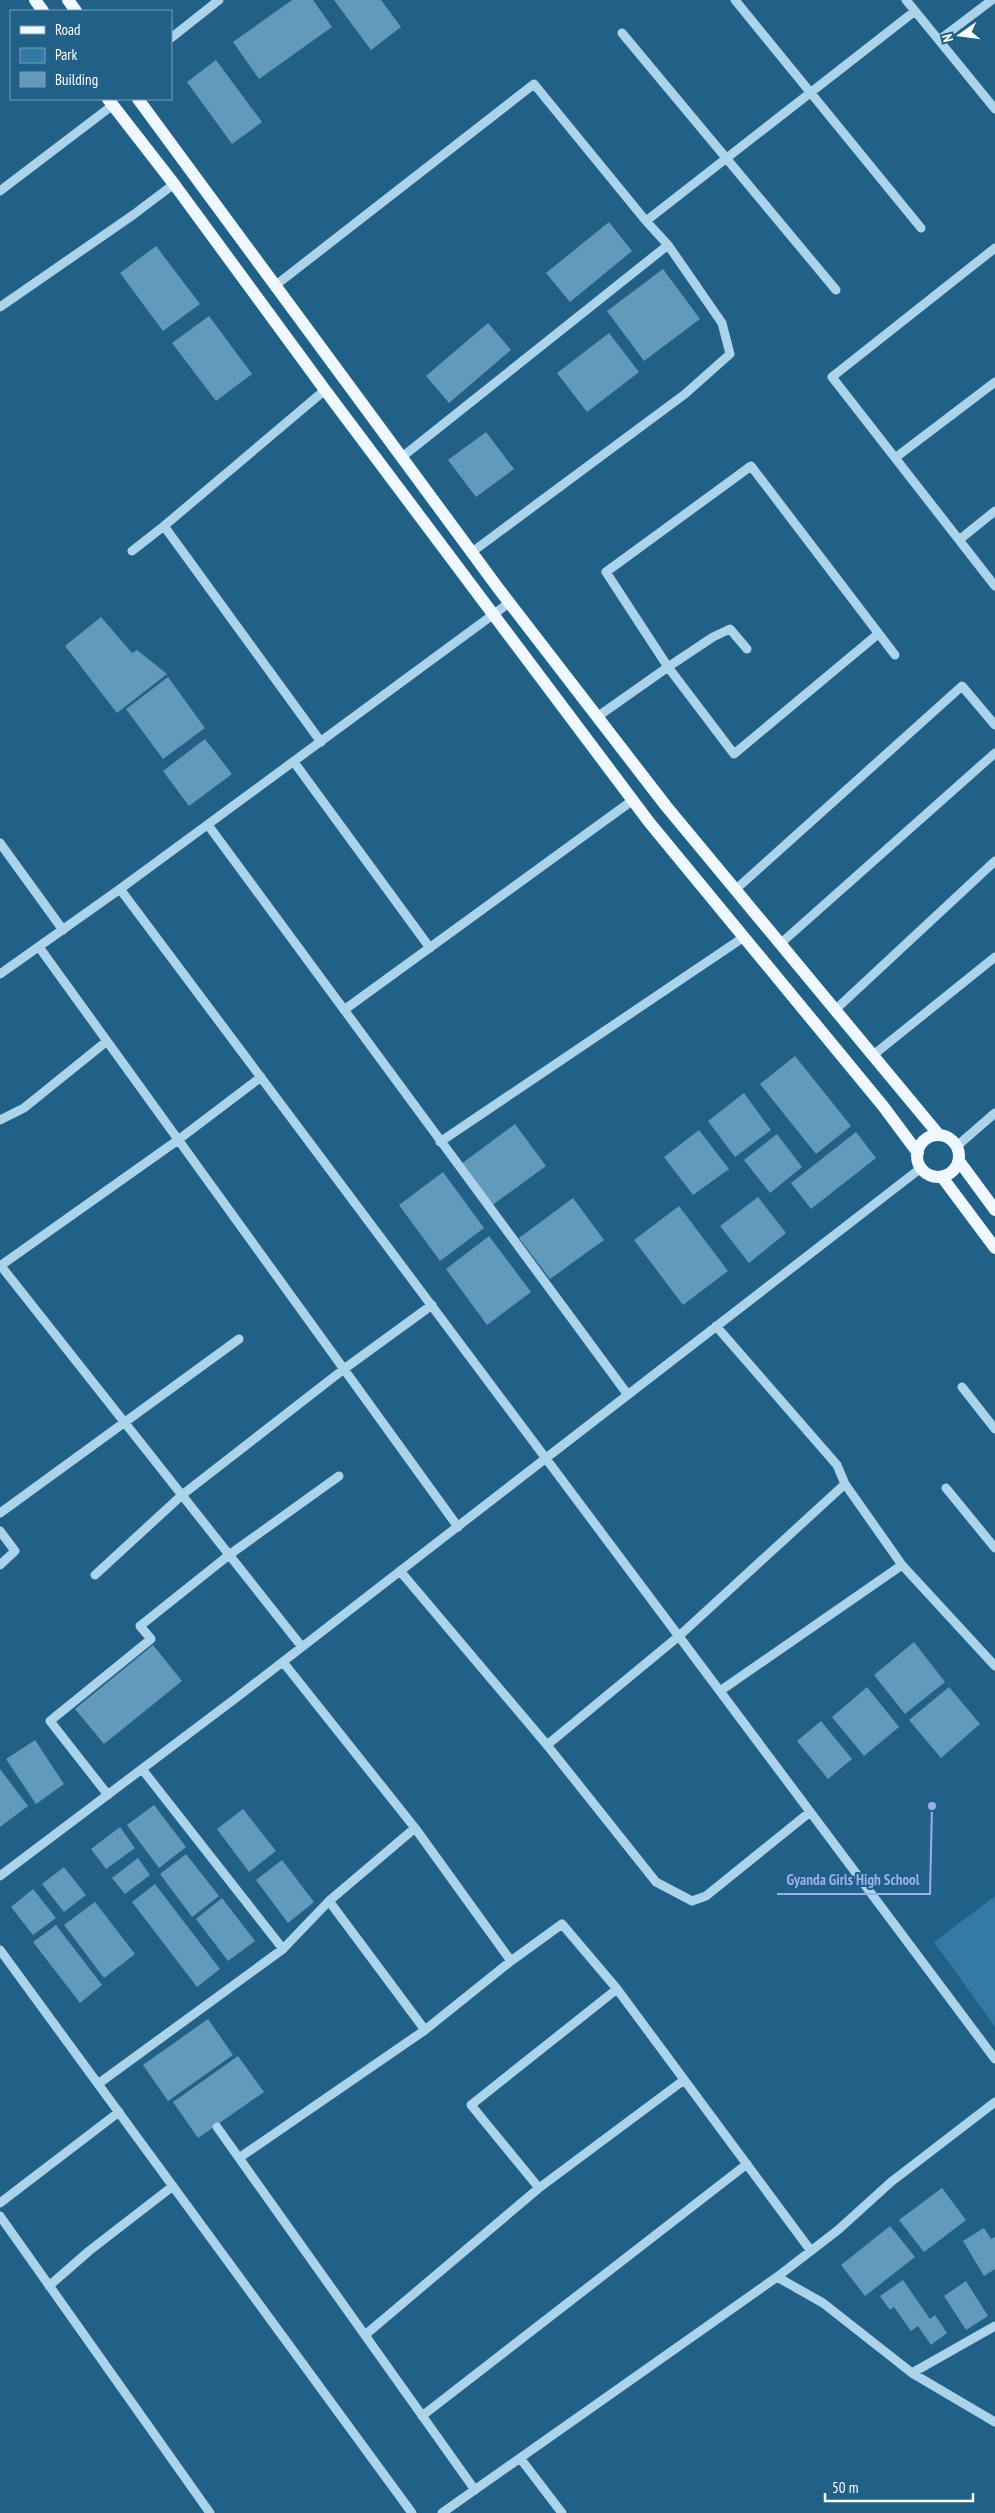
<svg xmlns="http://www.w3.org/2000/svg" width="995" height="2513" viewBox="0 0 995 2513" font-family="'PT Sans Narrow',sans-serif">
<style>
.green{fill:#327aa3}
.building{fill:#629abb}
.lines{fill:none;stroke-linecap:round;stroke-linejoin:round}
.minor{stroke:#abd3ea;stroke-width:9}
.major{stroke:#eff8fe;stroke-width:12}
.leader{fill:none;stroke:#99afed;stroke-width:2}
.callout-dot{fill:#99afed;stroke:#216087;stroke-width:2}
.callout-label{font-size:15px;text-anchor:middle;font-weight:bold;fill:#99afed;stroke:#216087;stroke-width:4;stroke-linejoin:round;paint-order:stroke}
</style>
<rect width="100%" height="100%" fill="#216087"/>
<path class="green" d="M995,1896v131l-61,-85z"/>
<path class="building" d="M292,0h21l19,27 -73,52 -26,-37z
M334,0h47l20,27 -30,23z
M216,60l46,62 -30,22 -45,-62z
M609,222l23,29 -62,51 -24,-29z
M156,246l44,58 -37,27 -43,-58z
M663,269l37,50 -56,42 -37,-50z
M209,316l43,58 -36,27 -44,-58z
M488,323l23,27 -62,53 -23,-27z
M609,333l30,39 -52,40 -30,-39z
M486,432l28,37 -38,28 -28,-37z
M101,617l31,36 5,-3 30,24 -50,39 -52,-67z
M168,677l37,51 -42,31 -37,-50z
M205,739l27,35 -43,32 -26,-35z
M795,1056l56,70 -35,28 -56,-70z
M744,1093l27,37 -36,27 -27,-36z
M515,1124l31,42 -55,40 -30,-42z
M699,1130l30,39 -36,26 -29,-38z
M856,1132l20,26 -65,51 -20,-26z
M777,1134l25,33 -32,26 -26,-33z
M443,1172l41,56 -44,33 -41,-56z
M758,1197l28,36 -37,30 -29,-37z
M573,1198l31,42 -54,39 -31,-41z
M679,1206l49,65 -45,34 -49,-65z
M489,1236l42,56 -44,33 -41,-56z
M914,1642l31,40 -40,32 -31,-39z
M153,1645l29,36 -78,63 -29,-35z
M867,1687l32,40 -35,29 -32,-39z
M949,1687l31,37 -39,34 -32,-38z
M821,1721l31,38 -24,20 -31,-38z
M35,1740l29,44 -28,20 -30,-45z
M0,1769l28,37 -28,21z
M154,1805l32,42 -27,21 -32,-43z
M243,1809l33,42 -27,21 -32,-43z
M120,1827l15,21 -29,21 -15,-20z
M186,1854l33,42 -27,21 -32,-43z
M138,1858l12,17 -25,19 -13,-16z
M282,1860l32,42 -26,21 -32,-43z
M64,1867l22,28 -22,17 -22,-28z
M155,1884l65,85 -23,18 -65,-85z
M33,1889l23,29 -23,17 -22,-28z
M222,1898l33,43 -27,20 -32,-42z
M95,1902l40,52 -31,24 -40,-53z
M56,1925l46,60 -22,18 -47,-61z
M208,2019l25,36 -65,46 -25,-36z
M238,2056l26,36 -66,46 -25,-36z
M942,2188l24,32 -42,32 -25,-32z
M890,2226l25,31 -50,39 -24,-31z
M984,2228l7,11 4,-2v32l-11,7 -21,-35z
M903,2280l27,39 5,-4 12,18 -16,12 -13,-19 -7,5 -17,-24 -4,3 -10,-14z
M966,2281l22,35 -22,14 -22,-34z"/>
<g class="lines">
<path class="minor" d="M735,0l186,228
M906,0l89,109
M622,33l214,257
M171,38l48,-38
M939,40l53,-40
M0,191l113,-86
M995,248l-163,129 163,209
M276,285l258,-201 112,137 269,-210
M0,307l133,-92 41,-31
M402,457l266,-212
M895,458l100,-76
M959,540l36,-29
M132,551l32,-25
M472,552l213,-158 45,-40 -8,-31 -54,-78 -22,-24
M747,649l-17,-20 -17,8 -45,30 66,87 144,-120
M597,717l71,-50 -62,-95 145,-106 144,189
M321,742l-157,-216 161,-136
M294,762l136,186
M208,825l420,570
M0,843l63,87
M120,889l875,1170
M735,890l227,-204 33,39
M780,944l215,-191
M39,947l419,580
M0,974l120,-85 389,-286
M344,1010l289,-210
M835,1010l160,-149
M872,1056l123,-99
M0,1120l24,-12 83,-67
M440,1142l304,-205
M957,1146l38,-33
M0,1266l178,-126 83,-63
M1,1266l301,381
M716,1326l121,139 8,19 57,81 93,101
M962,1387l33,42
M946,1488l49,60
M0,1513l239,-174
M0,1531l15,20 -15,14
M400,1571l147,174 109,137 36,19 14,-5 104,-84
M95,1575l87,-80 162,-126 88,-64
M283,1662l132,166 96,133
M720,1691l182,-126
M547,1745l132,-109 166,-152
M108,1795l-58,-74 101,-82 -11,-13 89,-71 110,-79
M0,1876l236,-178 685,-530
M329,1901l96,129
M283,1949l46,-48 86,-73
M0,1950l412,563
M684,2080l-145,108 -68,-83 146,-116 194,262
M98,2084l185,-135 -141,-180
M995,2102l-104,80 -53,48 -61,47 46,26 89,70 83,49
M217,2127l258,363
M239,2158l186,-128 86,-69 51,-37 55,65
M0,2203l119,-91
M0,2216l210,297
M49,2286l40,-35 84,-65
M365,2335l174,-147
M912,2373l83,-47
M422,2416l325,-252
M520,2458l42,55
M442,2513l335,-236"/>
<path class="major" d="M35,0l8,11
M68,0l8,11
M108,99l66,85 151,206 324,432 234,284 35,47
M138,99l360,489 168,218 273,329
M917 1156a21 21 0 1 1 42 0a21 21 0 1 1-42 0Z
M959,1161l36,49
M942,1177l53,71"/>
</g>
<path class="leader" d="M932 1806L930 1894H777"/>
<circle class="callout-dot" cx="932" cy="1806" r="5"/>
<g class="callout-label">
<text x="853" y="1885">Gyanda Girls High School</text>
</g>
<rect x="10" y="10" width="162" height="90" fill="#216087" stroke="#7aa0b7"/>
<rect x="20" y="26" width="25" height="8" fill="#eff8fe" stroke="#7aa0b7"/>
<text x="55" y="35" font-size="15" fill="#ffffff">Road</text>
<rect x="20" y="48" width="25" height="15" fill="#327aa3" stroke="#7aa0b7"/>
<text x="55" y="60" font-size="15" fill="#ffffff">Park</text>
<rect x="20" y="72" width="25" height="15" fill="#629abb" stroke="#7aa0b7"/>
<text x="55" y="85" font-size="15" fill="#ffffff">Building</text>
<g transform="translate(960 35) rotate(256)" stroke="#216087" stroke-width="4" paint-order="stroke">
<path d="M0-4L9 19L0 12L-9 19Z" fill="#ffffff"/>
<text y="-8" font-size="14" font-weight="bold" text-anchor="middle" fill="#ffffff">N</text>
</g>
<path d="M825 2493v8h148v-8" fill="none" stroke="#ffffff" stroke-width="2.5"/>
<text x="832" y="2493" font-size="15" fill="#ffffff" stroke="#216087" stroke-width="4" paint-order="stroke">50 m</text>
</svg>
